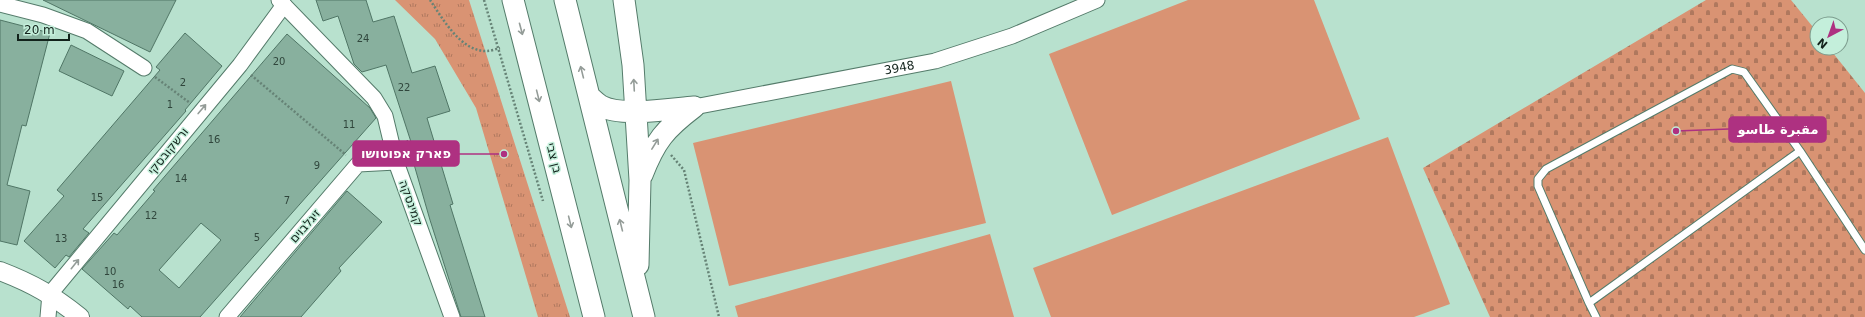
<svg xmlns="http://www.w3.org/2000/svg" width="1865" height="317" viewBox="0 0 1865 317" font-family="'DejaVu Sans','Noto Naskh Arabic',Heebo,sans-serif">
<style>
.grass{fill:url(#grass-tufts)}
.cemetery{fill:url(#cemetery-stones)}
.pitch{fill:#d99373}
.building{fill:#88b09e;stroke:#507666;fill-rule:evenodd}
.lines{fill:none;stroke-linecap:round;stroke-linejoin:round}
.service-casing{stroke:#547b6a;stroke-width:9}
.minor-casing{stroke:#547b6a;stroke-width:17}
.tertiary-casing{stroke:#547b6a;stroke-width:20}
.secondary-casing{stroke:#547b6a;stroke-width:23}
.path{stroke:#668376;stroke-width:2.5;stroke-dasharray:2 2;stroke-linecap:butt}
.service{stroke:#fff;stroke-width:7}
.minor{stroke:#fff;stroke-width:15}
.tertiary{stroke:#fff;stroke-width:18}
.secondary{stroke:#fff;stroke-width:21}
.oneway{stroke:#949c98}
.labels{text-anchor:middle;dominant-baseline:central;stroke-width:3;stroke-linejoin:round;paint-order:stroke}
.number-label{font-size:10px;fill:#30463c}
.street-label{font-size:12px;fill:#12221b;stroke:#c4efdb}
.leader{fill:none;stroke:#ae3181;stroke-width:1.5}
.callout-dot{fill:#ae3181;stroke:#c4efdb;stroke-width:1.5}
.callout{fill:#ae3181;stroke:#ae3181;stroke-width:1.5}
.callout-label{font-size:13px;text-anchor:middle;font-weight:bold;fill:#fff}
</style>
<defs>
<pattern id="grass-tufts" width="24" height="20" patternUnits="userSpaceOnUse"><rect width="24" height="20" fill="#d99373"/><path d="M3 7l-1-3M5 7V3M7 7l1-3M15 17l-1-3M17 17v-4M19 17l1-3" fill="none" stroke="#af785e"/></pattern>
<pattern id="cemetery-stones" width="16" height="16" patternUnits="userSpaceOnUse"><rect width="16" height="16" fill="#d99373"/><path d="M2 7V4a2 2 0 0 1 4 0v3zM10 15v-3a2 2 0 0 1 4 0v3z" fill="#af785e"/></pattern>
</defs>
<rect width="100%" height="100%" fill="#b8e1ce"/>
<path class="grass" d="M395,0h74l101,317h-32l-62,-209 -41,-69z"/>
<path class="cemetery" d="M1706,0h85l26,32v16h12l36,45v224h-375l-67,-149z"/>
<path class="pitch" d="M1188,0h126l46,119 -248,96 -63,-161z
M951,81l35,142 -257,63 -36,-143z
M1388,137l62,167 -36,13h-363l-18,-49z
M990,234l24,83h-276l-3,-11z"/>
<path class="building" d="M43,0h133l-26,52z
M316,0h50l7,22 21,-6 18,57 23,-7 15,45 -23,7 26,86 -3,1 35,112h-24l-31,-97 -23,-80 5,5 -26,-80 -24,7 -8,-8 -16,-48 -15,5z
M0,20l50,13 -24,93 -4,-1 -15,60 23,6 -13,54 -17,-4z
M185,33l37,33 -37,44 1,1 -103,118 6,4 -20,24 -3,-2 -11,13 -31,-27 40,-45 -7,-6 103,-120 -4,-3z
M287,34l83,74 6,10 -176,199h-58l-12,-11 -2,3 -46,-40 32,-36 3,2 38,-44 -2,-1zM201,223l20,17 -42,48 -20,-18z
M71,45l53,26 -12,25 -53,-25z
M347,191l35,31 -43,46 2,3 -40,46h-61z"/>
<g class="lines">
<defs>
<path id="service" d="M1589,303l-51,-117v-7l8,-10 186,-100 12,3 56,79
M1596,317l-7,-14 211,-152 65,99"/>
<g id="minor">
<path d="M279,0l95,98 11,18 11,46 56,155"/>
<path d="M0,4l43,11 44,16 57,37"/>
<path id="s1" d="M694,107l241,-46 77,-25 85,-36"/>
<path d="M48,317l2,-23 190,-229 44,-60"/>
<path d="M227,317l131,-153 38,-2"/>
</g>
<path id="tertiary" d="M0,271c34,13 52,24 80,46"/>
<path id="secondary" d="M513,0l81,317
M565,0l79,317
M624,0l9,65 7,115 -2,85
M589,96c3,3 7,7 12,10 20,11 69,3 93,1
M642,175c13,-34 23,-46 52,-68"/>
</defs>
<use href="#service" class="service-casing"/>
<use href="#minor" class="minor-casing"/>
<use href="#tertiary" class="tertiary-casing"/>
<use href="#secondary" class="secondary-casing"/>
<path class="path" d="M430,0c13,19 31,52 57,51 4,0 9,-2 13,-3
M484,0l59,201
M251,75l95,80
M155,77l35,26
M671,155l13,15 35,147"/>
<use href="#service" class="service"/>
<use href="#minor" class="minor"/>
<use href="#tertiary" class="tertiary"/>
<use href="#secondary" class="secondary"/>
</g>
<defs><path id="oneway-shaft" d="M-6 0H5M1.5-3L5.5 0L1.5 3" fill="none" stroke-width="1.6" stroke-linecap="round" stroke-linejoin="round"/></defs>
<g class="oneway">
<use href="#oneway-shaft" transform="translate(521 29) rotate(75)"/>
<use href="#oneway-shaft" transform="translate(582 72) rotate(-104)"/>
<use href="#oneway-shaft" transform="translate(634 85) rotate(-93)"/>
<use href="#oneway-shaft" transform="translate(538 96) rotate(76)"/>
<use href="#oneway-shaft" transform="translate(202 109) rotate(-50)"/>
<use href="#oneway-shaft" transform="translate(655 144) rotate(-58)"/>
<use href="#oneway-shaft" transform="translate(570 222) rotate(76)"/>
<use href="#oneway-shaft" transform="translate(621 225) rotate(-104)"/>
<use href="#oneway-shaft" transform="translate(75 264) rotate(-51)"/>
</g>
<g class="labels">
<g class="number-label">
<text x="363" y="38">24</text>
<text x="279" y="61">20</text>
<text x="183" y="82">2</text>
<text x="404" y="87">22</text>
<text x="170" y="104">1</text>
<text x="349" y="124">11</text>
<text x="214" y="139">16</text>
<text x="317" y="165">9</text>
<text x="181" y="178">14</text>
<text x="97" y="197">15</text>
<text x="287" y="200">7</text>
<text x="151" y="215">12</text>
<text x="257" y="237">5</text>
<text x="61" y="238">13</text>
<text x="110" y="271">10</text>
<text x="118" y="284">16</text>
</g>
<g class="street-label">
<text stroke="none"><textPath href="#s1" startOffset="209">3948</textPath></text>
<text transform="translate(168 151) rotate(-51)">ורשקובסקי</text>
<text transform="translate(554 158) rotate(76)">בן צבי</text>
<text transform="translate(411 203) rotate(70)">קמינסקה</text>
<text transform="translate(305 226) rotate(-49)">זיגלבוים</text>
</g>
</g>
<path class="leader" d="M1676 131L1729 129M504 154L459 154"/>
<g class="callout-dot">
<circle cx="1676" cy="131" r="4"/>
<circle cx="504" cy="154" r="4"/>
</g>
<g class="callout">
<rect x="1729" y="117" width="97" height="25" rx="4"/>
<rect x="353" y="141" width="106" height="25" rx="4"/>
</g>
<g class="callout-label">
<text x="1778" y="134">مقبرة طاسو</text>
<text x="406" y="158">פארק אפוטושו</text>
</g>
<g transform="translate(1829 36) rotate(221)"><circle r="19" fill="#c4efdb" stroke="#7d9d8e"/>
<path d="M0-3L7 15L0 10L-7 15Z" fill="#ae3181"/>
<text y="-6" font-size="11" font-weight="bold" text-anchor="middle" fill="#12221b">N</text>
</g>
<path d="M18 34v6h51v-6" fill="none" stroke="#12221b" stroke-width="2"/>
<text x="24" y="34" font-size="12" fill="#12221b" stroke="#c4efdb" stroke-width="3" paint-order="stroke">20 m</text>
</svg>
